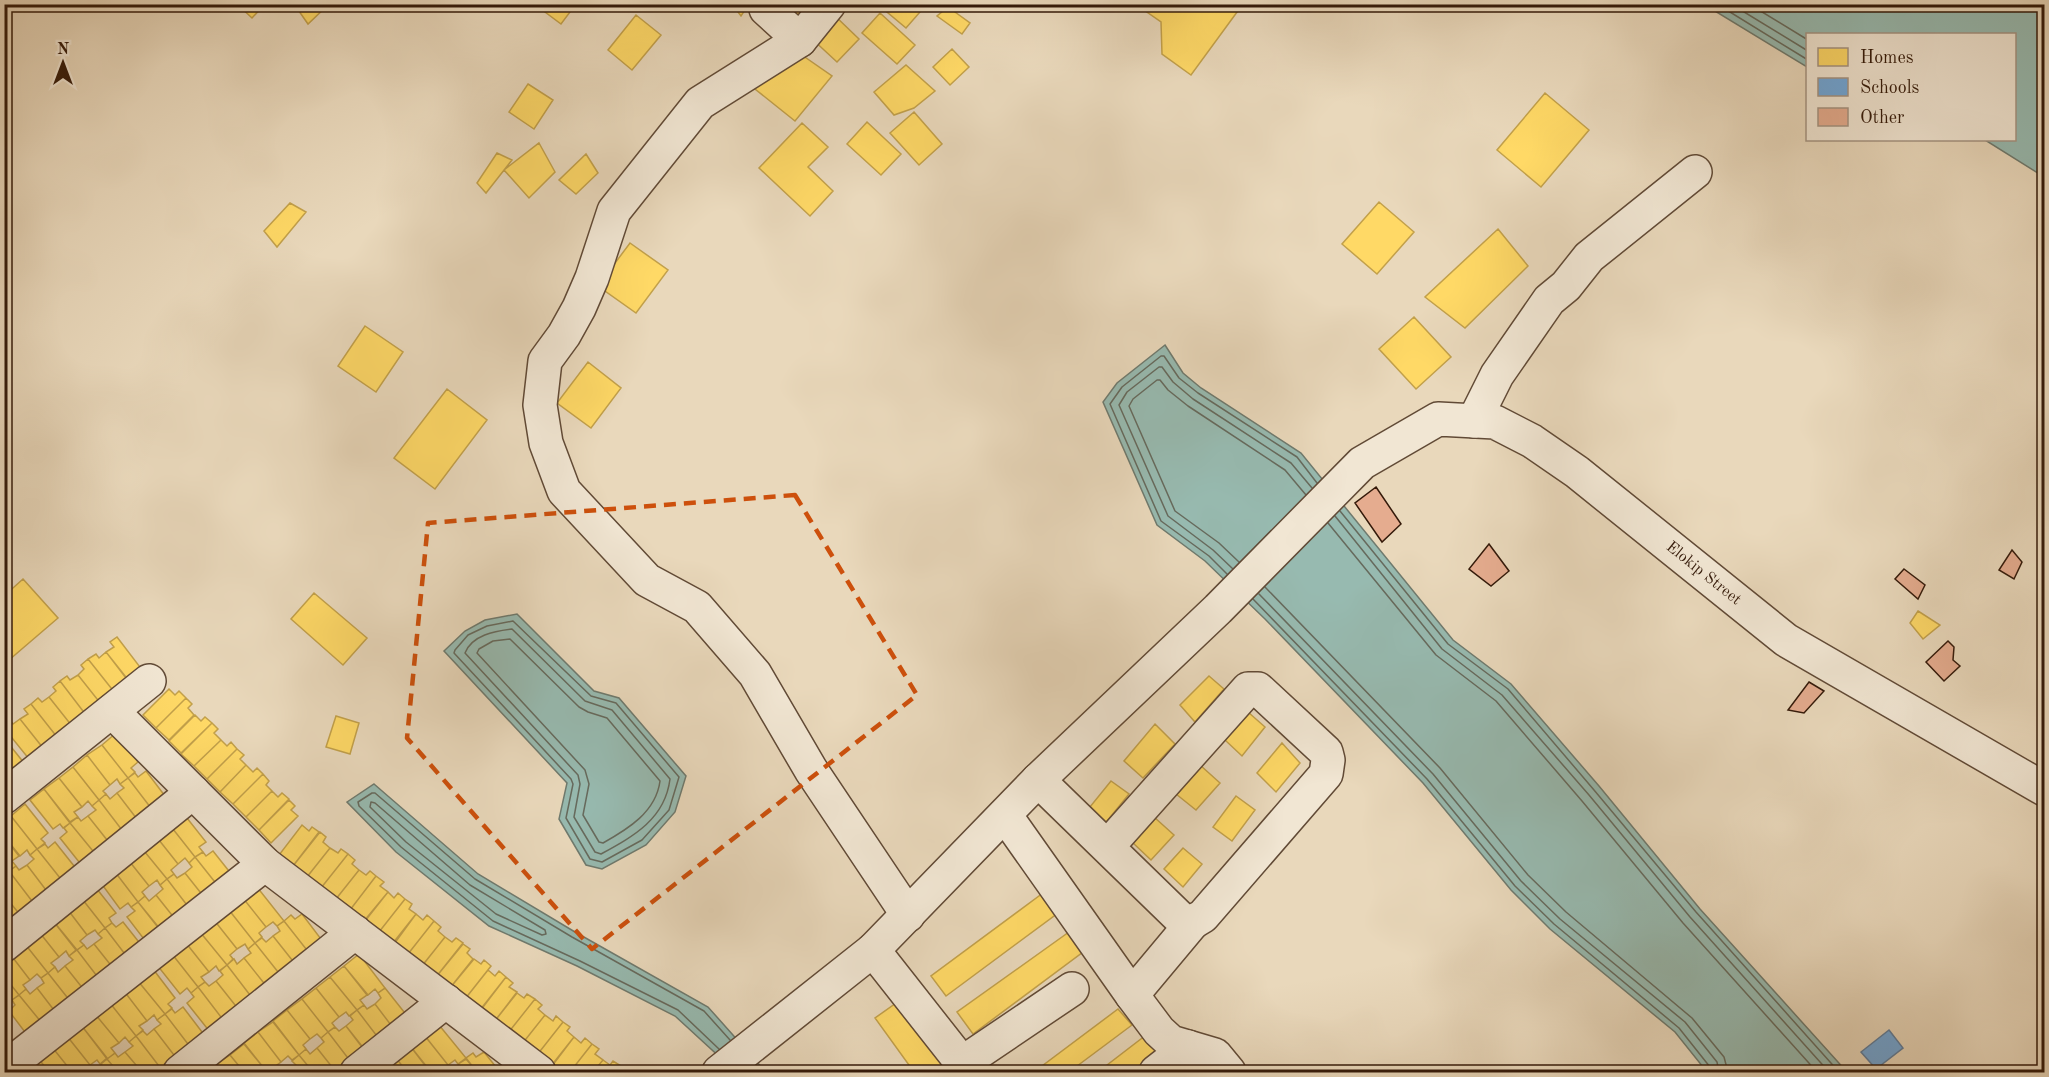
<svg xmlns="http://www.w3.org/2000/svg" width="2049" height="1077" viewBox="0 0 2049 1077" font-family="'Old Standard TT',serif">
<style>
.water{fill:#97bab0;stroke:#6f7a6e;stroke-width:1.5}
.homes{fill:#ffd966;stroke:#c2a04a;stroke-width:1.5}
.schools{fill:#6fa8dc;stroke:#5d7d9d;stroke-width:1.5}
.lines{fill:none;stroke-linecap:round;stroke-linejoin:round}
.shore{stroke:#666a5d;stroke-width:1.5}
.building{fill:#e5ac8f;stroke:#341a0a;stroke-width:1.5}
.minor-casing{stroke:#614a36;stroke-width:36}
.minor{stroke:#f1e6d3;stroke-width:33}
.marked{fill:none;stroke:#cd500c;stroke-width:4.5;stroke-dasharray:12 8;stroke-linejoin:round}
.labels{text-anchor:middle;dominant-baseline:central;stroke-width:6;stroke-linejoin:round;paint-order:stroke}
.street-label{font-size:16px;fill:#341a0a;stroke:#f1e6d3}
</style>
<rect width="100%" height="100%" fill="#e9d8bb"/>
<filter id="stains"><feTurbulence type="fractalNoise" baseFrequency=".00333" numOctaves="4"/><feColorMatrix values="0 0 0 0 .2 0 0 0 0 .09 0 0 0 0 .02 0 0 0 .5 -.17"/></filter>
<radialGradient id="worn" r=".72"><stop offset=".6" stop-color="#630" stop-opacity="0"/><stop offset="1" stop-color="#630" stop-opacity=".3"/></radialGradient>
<path class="water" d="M1705,5h339v172l-59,-37h29v-106h-206l-1,33z
M1165,345l18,28 18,15 100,65 152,187 58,44 88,102 101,123 147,163h-140l-32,-40 -125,-103 -39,-39 -88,-107 -158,-164 -60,-58 -48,-36 -54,-123 14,-19z
M517,614l77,77 25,7 67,78 -11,36 -29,33 -44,24 -16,-4 -27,-46 8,-36 -123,-132 21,-20 20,-11z
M374,784l104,90 97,58 133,75 58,65h-30l-61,-56 -98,-50 -88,-40 -93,-74 -49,-50z"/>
<path class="homes" d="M237,4h28l-13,14z
M294,4h35l-21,20z
M544,4h32l-15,20 -20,-15z
M732,4h17l-8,12z
M770,4h51l-22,21z
M770,4h51l-22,21z
M883,4h44l-21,24 -25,-21z
M1148,4h88l4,4 -49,67 -29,-21 -1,-32 -17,-12z
M948,7l22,16 -8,11 -25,-18z
M832,13l27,26 -22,23 -27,-25z
M880,13l35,32 -18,19 -35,-31z
M636,15l25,20 -29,35 -24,-20z
M952,49l17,18 -19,18 -17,-18z
M799,53l33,23 -37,45 -45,-36z
M906,65l29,26 -21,17 -20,7 -20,-23z
M528,84l25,16 -19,29 -25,-17z
M1545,93l44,37 -48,57 -44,-37z
M914,112l28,32 -23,21 -29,-32z
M867,122l34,32 -20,21 -34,-31z
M802,123l26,24 -20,20 25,24 -23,25 -51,-48z
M539,143l16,29 -26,26 -25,-28z
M497,153l15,7 -26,33 -9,-10z
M586,154l12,19 -22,21 -17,-14z
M1379,202l35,30 -37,42 -35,-30z
M290,203l16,9 -29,35 -13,-16z
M1498,229l30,37 -63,62 -40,-31z
M630,243l38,27 -32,43 -38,-27z
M1414,317l37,40 -35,32 -37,-40z
M365,326l38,26 -27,40 -38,-26z
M588,362l33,26 -30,40 -34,-25z
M447,389l40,31 -52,69 -41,-31z
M23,579l35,39 -49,42 -5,-5v-59z
M314,593l53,45 -24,27 -52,-46z
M1918,611l22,14 -17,14 -13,-16z
M117,637l26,34 -14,11 -23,-30 8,-5 -4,-5z
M106,652l23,29 -14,12 -27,-34 8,-5 3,4z
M88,659l27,34 -14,11 -23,-29 6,-6 -3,-4z
M78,675l23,29 -15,11 -26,-34 7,-5 3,4z
M1209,676l15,13 -29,33 -15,-17z
M60,681l26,34 -14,11 -23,-29 7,-6 -3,-4z
M169,689l6,6 4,-4 7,7 -30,30 -13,-13z
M49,697l23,29 -15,11 -26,-33 7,-6 4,4z
M186,698l6,6 -4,4 6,7 -25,25 -13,-12z
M31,704l26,33 -14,11 -23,-29 8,-5 -4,-5z
M1248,712l17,15 -23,29 -17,-16z
M195,715l6,6 4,-4 7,6 -31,30 -12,-12z
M336,716l23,7 -9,31 -24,-7z
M20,719l23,29 -14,11 -25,-31v-4l6,-4 3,4z
M212,723l6,6 -4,4 7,7 -27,26 -13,-12z
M1155,724l20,20 -32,34 -19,-17z
M116,733l22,29 -7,6 4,4 -7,6 -26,-33z
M4,738l20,25 -14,11 -6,-6z
M221,740l6,6 4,-4 6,7 -30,30 -13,-13z
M1282,743l18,20 -24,29 -19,-19z
M102,745l26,33 -8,6 -3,-5 -7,6 -23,-30z
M237,749l7,6 -4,4 6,6 -26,27 -13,-13z
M87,755l23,30 -7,6 3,3 -7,6 -26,-33z
M246,765l7,7 4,-4 6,6 -30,30 -13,-12z
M1200,765l20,18 -24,27 -20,-16z
M73,767l26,33 -7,6 -4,-5 -6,6 -23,-29z
M146,771l22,29 -14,12 -26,-34 7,-5 3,4z
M263,774l6,7 -3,4 6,6 -26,26 -13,-13z
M59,778l23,29 -8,5 4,5 -8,5 -26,-33z
M128,778l26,34 -14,11 -23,-30 7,-5 -4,-4z
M1111,781l18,13 -26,32 -18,-13z
M44,789l26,34 -7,5 -3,-4 -7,5 -23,-29z
M272,791l6,6 4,-4 7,6 -30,31 -13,-13z
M117,793l23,30 -15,11 -26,-34 7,-6 4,5z
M1236,796l19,14 -23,31 -19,-14z
M99,800l26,34 -14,11 -23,-29 8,-6 -4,-4z
M289,800l6,6 -4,4 7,6 -27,27 -12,-13z
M25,804l23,29 -7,6 4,4 -8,6 -26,-33z
M183,813l23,29 -7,5 4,5 -8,5 -26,-33z
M11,816l26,33 -7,6 -3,-5 -7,6 -16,-20v-15z
M88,816l23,29 -14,11 -27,-33 8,-6 3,4z
M1154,817l20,18 -23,25 -19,-18z
M70,823l27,33 -14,11 -23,-29 7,-6 -3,-4z
M169,824l26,33 -6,6 -4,-5 -7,6 -23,-29z
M302,825l7,6 3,-4 7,5 -26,34 -14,-11z
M320,832l6,5 -3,5 7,6 -23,29 -14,-11z
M155,835l23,29 -7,6 3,4 -7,5 -27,-33z
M4,837l15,19 -7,5 4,5 -7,5 -5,-5z
M55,842l23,29 -14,12 -27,-34 8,-5 3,4z
M140,846l27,33 -7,6 -3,-5 -8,6 -23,-29z
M330,848l8,5 3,-4 7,5 -27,34 -14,-11z
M1183,848l19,16 -19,23 -19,-18z
M37,849l27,34 -15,11 -22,-29 7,-6 -4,-4z
M213,851l23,29 -14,11 -27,-34 8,-5 3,4z
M348,854l7,6 -3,4 7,6 -23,29 -15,-11z
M126,857l23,29 -7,6 3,4 -7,6 -26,-34z
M195,857l27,34 -14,11 -23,-29 7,-6 -3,-4z
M27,865l22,29 -14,11 -26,-34 7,-5 3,4z
M112,868l26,34 -7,5 -3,-4 -8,6 -22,-30z
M359,870l7,5 4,-4 6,5 -26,34 -14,-11z
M9,871l26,34 -14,11 -17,-21v-20z
M185,873l23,29 -15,11 -26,-34 7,-5 3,4z
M376,876l8,6 -4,4 8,6 -24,29 -14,-11z
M167,879l26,34 -14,11 -23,-29 7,-6 -3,-4z
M93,884l23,29 -7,5 3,5 -7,5 -26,-33z
M257,887l27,34 -7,5 -4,-4 -7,5 -23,-29z
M388,892l6,6 4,-5 7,6 -26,33 -14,-11z
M1043,893l15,20 -112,83 -15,-20z
M4,895l17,21 -17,8z
M79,895l26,33 -7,6 -3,-4 -8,5 -22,-29z
M156,895l23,29 -14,11 -27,-33 7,-6 4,5z
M243,898l23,29 -7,6 3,4 -7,6 -26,-33z
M405,899l7,5 -3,5 7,5 -23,29 -14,-11z
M138,902l26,33 -14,12 -23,-30 8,-6 -4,-4z
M65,906l22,29 -7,6 4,4 -7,5 -27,-33z
M229,910l26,33 -7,6 -3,-5 -8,5 -23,-29z
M302,914l22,29 -14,11 -26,-33 7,-6 4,4z
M416,914l7,6 4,-5 7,6 -26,33 -14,-10z
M50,917l26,33 -7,6 -3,-5 -7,6 -23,-29z
M214,920l23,29 -7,6 3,4 -6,6 -27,-33z
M284,921l26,33 -14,11 -23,-29 7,-5 -3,-5z
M434,921l7,6 -3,4 7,6 -23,29 -14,-12z
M123,922l23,29 -15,11 -26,-34 7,-5 4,4z
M36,928l23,29 -8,6 4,4 -7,6 -27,-34z
M105,928l26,34 -14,11 -23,-29 8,-6 -4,-4z
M200,932l27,33 -8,6 -3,-5 -7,6 -23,-29z
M1069,932l14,20 -110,82 -16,-22z
M273,936l23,29 -14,12 -27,-34 7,-5 4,4z
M445,937l7,5 4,-4 7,5 -27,34 -14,-11z
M21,939l27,34 -7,5 -4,-4 -7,6 -23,-30z
M186,943l23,29 -8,5 4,5 -7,5 -26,-33z
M255,943l27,34 -15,10 -23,-29 7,-5 -3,-4z
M94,944l23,29 -14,11 -26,-34 7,-5 3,4z
M463,944l7,5 -3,4 6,6 -23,29 -14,-11z
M7,950l23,30 -7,5 3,4 -7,6 -15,-19v-24z
M77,950l26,34 -15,11 -23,-29 8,-6 -4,-4z
M172,954l26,33 -7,6 -4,-5 -7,6 -23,-29z
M359,954l26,34 -7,5 -3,-4 -7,6 -24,-29z
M244,958l23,29 -14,12 -26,-34 7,-6 3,5z
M474,959l7,5 3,-4 7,6 -26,33 -15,-11z
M227,965l26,34 -14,11 -23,-29 7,-6 -3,-4z
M65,966l23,29 -14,11 -26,-33 7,-6 3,5z
M344,966l23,29 -7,5 4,5 -7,5 -27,-33z
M153,969l22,29 -7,6 4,4 -7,6 -27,-33z
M488,970l7,6 4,-5 7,6 -26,33 -15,-11z
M48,973l26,33 -14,12 -23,-30 7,-5 -3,-5z
M4,976l15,19 -7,5 -3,-4 -5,3z
M330,977l27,33 -8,6 -3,-4 -7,5 -23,-29z
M506,977l7,6 -4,4 8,5 -23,30 -14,-11z
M138,981l27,33 -8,6 -3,-5 -7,6 -23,-30z
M216,981l23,29 -15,11 -26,-34 7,-5 4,4z
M198,987l26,34 -14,11 -23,-29 7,-6 -3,-4z
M37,988l23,30 -14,10 -27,-33 7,-6 4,5z
M316,988l23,29 -7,6 3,4 -7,5 -26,-33z
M385,988l27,34 -15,11 -22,-29 6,-6 -3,-5z
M124,991l23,30 -8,5 4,4 -7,6 -26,-33z
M517,993l7,5 3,-4 8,5 -27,34 -14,-11z
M19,995l27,33 -15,12 -22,-29 6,-6 -3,-5z
M302,999l26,33 -7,6 -4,-4 -7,5 -23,-29z
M535,999l7,6 -4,4 7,6 -23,29 -14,-11z
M899,1001l50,71h-35l-39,-54z
M110,1003l26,33 -7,6 -4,-5 -6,6 -24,-29z
M375,1004l22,29 -14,11 -26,-34 7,-5 3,4z
M183,1007l22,29 -14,12 -26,-34 7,-5 3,4z
M1118,1009l14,16 -63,47h-35z
M287,1010l23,29 -7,6 3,4 -7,6 -26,-34z
M357,1010l26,34 -14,11 -23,-29 7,-6 -3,-4z
M95,1014l24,29 -8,5 4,5 -8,6 -26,-34z
M165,1014l26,34 -14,11 -23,-30 7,-5 -4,-4z
M545,1015l8,6 3,-5 7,6 -26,33 -15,-11z
M273,1022l26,33 -7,5 -4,-4 -7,6 -23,-30z
M563,1022l7,5 -3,4 7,6 -23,29 -14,-11z
M81,1025l26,33 -7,6 -3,-4 -7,5 -23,-29z
M439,1025l27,33 -8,6 -3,-4 -7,5 -23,-29z
M346,1026l22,29 -14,11 -26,-34 7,-5 4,4z
M154,1029l23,30 -15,11 -26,-34 7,-5 4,4z
M258,1032l23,30 -7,5 4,4 -2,1h-9l-23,-29z
M328,1032l26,34 -8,6h-10l-19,-24 7,-6 -3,-4z
M1150,1032l15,18 -27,22h-40z
M67,1036l23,29 -7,5 1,2h-12l-20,-25z
M136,1036l26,34 -3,2h-17l-17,-20 8,-6 -4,-4z
M425,1036l23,29 -7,5 1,2h-11l-20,-25z
M574,1037l7,6 4,-5 7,6 -22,28h-10l-8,-6z
M244,1044l23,28h-23l-14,-17z
M592,1044l7,5 -4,5 8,6 -10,12h-23z
M52,1047l20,25h-23l-11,-14z
M411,1047l19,25h-23l-11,-14z
M317,1048l19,24h-23l-14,-17 7,-6 4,5z
M125,1052l17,20h-24l-11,-13 8,-6 3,4z
M484,1052l16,20h-23l-11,-14 7,-5 3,4z
M230,1055l14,17h-23l-6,-7z
M299,1055l14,17h-23l-2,-2 8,-5 -4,-4z
M1205,1056l13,16h-35z
M38,1058l11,14h-23z
M396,1058l11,14h-22l-3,-3z
M107,1059l11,13h-20l6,-4 -3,-4z
M466,1059l11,13h-20l5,-4 -4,-4z
M603,1060l7,5 3,-4 8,5 -5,6h-23z"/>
<path class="schools" d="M1889,1030l14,18 -27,21 -15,-17z"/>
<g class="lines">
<path class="shore" d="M1717,4l91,56
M1731,4l77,47
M1749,4l59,36
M1340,511l108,133 60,45 86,101 102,122 143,160
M1335,516l107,133 60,46 87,100 101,122 139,155
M1328,523l108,132 60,46 86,100 101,122 134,149
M1239,562l-20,-19 -44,-32 -46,-105 4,-7 24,-19h3l8,10 20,16 97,64 21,25
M1233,569l-20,-19 -45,-34 -49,-111 8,-13 32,-25h3l11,15 20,17 98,64 21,25
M1227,574l-18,-18 -48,-35 -51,-117 12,-17 39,-31h3l15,22 19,15 99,64 20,26
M1265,587l175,181 88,107 38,37 126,106 32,39 4,15
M1259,594l174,180 88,107 39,38 125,103 32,40 2,10
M1253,599l174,180 88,107 39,38 125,104 31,39 2,5
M513,621l78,75 25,7 63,74 -10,33 -27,30 -40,22 -12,-3 -24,-41 7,-34 -2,-5 -117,-126 1,-3 13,-15 19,-9z
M512,629l73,72 27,9 58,69c-5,40 -36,57 -69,75l-6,-2 -21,-35 6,-33 -2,-9 -113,-122c7,-18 30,-22 47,-24z
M510,639l69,68 9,5 19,6 53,63c-4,31 -32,48 -57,62l-4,-1 -16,-27 6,-31 -4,-14 -108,-117 2,-4 14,-8z
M371,802l4,1 95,82 75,45 1,4 -4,1 -46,-21 -90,-72 -36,-35z
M719,1049l-41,-39 -98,-49 -87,-40 -92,-74 -42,-41 -1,-4 14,-9h3l100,86 97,58 132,74 26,29"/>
</g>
<path class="building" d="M1376,487l25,37 -19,18 -27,-39z
M1489,544l20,27 -18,15 -22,-17z
M2012,550l10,12 -8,17 -15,-9z
M1904,569l21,16 -7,14 -23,-20z
M1948,641l6,6 -1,13 7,6 -16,15 -18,-19z
M1809,682l15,9 -20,22 -16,-3z"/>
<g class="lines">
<defs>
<g id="minor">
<path d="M829,4l-29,36 -100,63 -86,108 -22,67 -13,30 -15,27 -19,26 -5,44 6,38 18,48 83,89 50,27 58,67 56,96 97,145"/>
<path d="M766,9l34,31"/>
<path d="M1474,421l23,-46 52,-75 17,-14 23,-29 106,-85"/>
<path d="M112,711l153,153 274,208"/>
<path d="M1038,780l143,139 12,3 10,-6 123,-142 2,-14 -2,-8 -68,-63h-10l-141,158"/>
<path d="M4,797l145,-116"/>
<path d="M1005,815l127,180"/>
<path d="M1193,922l-61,73 27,36 12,11 44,13 14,17"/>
<path d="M4,945l189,-153"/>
<path d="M873,950l96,122"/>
<path d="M961,1064l111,-75"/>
<path d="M4,1069l261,-205"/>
<path d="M180,1072l175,-140"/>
<path d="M357,1072l89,-71"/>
<path id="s1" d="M719,1072l154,-122 165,-170 180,-171 144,-146 76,-44 57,3 37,19 45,31 209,168 258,149"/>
<path d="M1156,1072l32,-25"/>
</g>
</defs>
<use href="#minor" class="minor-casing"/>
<use href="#minor" class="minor"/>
</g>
<path class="marked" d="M795,495l122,200 -325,254 -185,-211 21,-215z"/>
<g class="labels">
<g class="street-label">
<text stroke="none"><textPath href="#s1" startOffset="1290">Elokip Street</textPath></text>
</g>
</g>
<rect width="2049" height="1077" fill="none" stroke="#e9d8bb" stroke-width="24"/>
<rect x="6" y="6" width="2037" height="1065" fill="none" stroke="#341a0a" stroke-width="3"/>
<rect x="12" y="12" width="2025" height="1053" fill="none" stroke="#341a0a" stroke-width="1.5"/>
<rect x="1806" y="33" width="210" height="108" fill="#f1e6d3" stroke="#a59483" stroke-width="1.5"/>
<rect x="1818" y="48" width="30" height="18" fill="#ffd966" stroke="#a59483" stroke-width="1.5"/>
<text x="1860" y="63" font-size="18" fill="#341a0a">Homes</text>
<rect x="1818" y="78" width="30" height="18" fill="#6fa8dc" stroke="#a59483" stroke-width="1.5"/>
<text x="1860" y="93" font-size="18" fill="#341a0a">Schools</text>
<rect x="1818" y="108" width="30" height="18" fill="#e5ac8f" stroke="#a59483" stroke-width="1.5"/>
<text x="1860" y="123" font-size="18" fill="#341a0a">Other</text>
<g transform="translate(63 63)" stroke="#f1e6d3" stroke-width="4.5" paint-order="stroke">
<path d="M0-4.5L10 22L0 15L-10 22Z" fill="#341a0a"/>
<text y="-9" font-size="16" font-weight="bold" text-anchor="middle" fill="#341a0a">N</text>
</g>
<rect width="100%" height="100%" filter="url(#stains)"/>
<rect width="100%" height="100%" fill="url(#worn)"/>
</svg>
